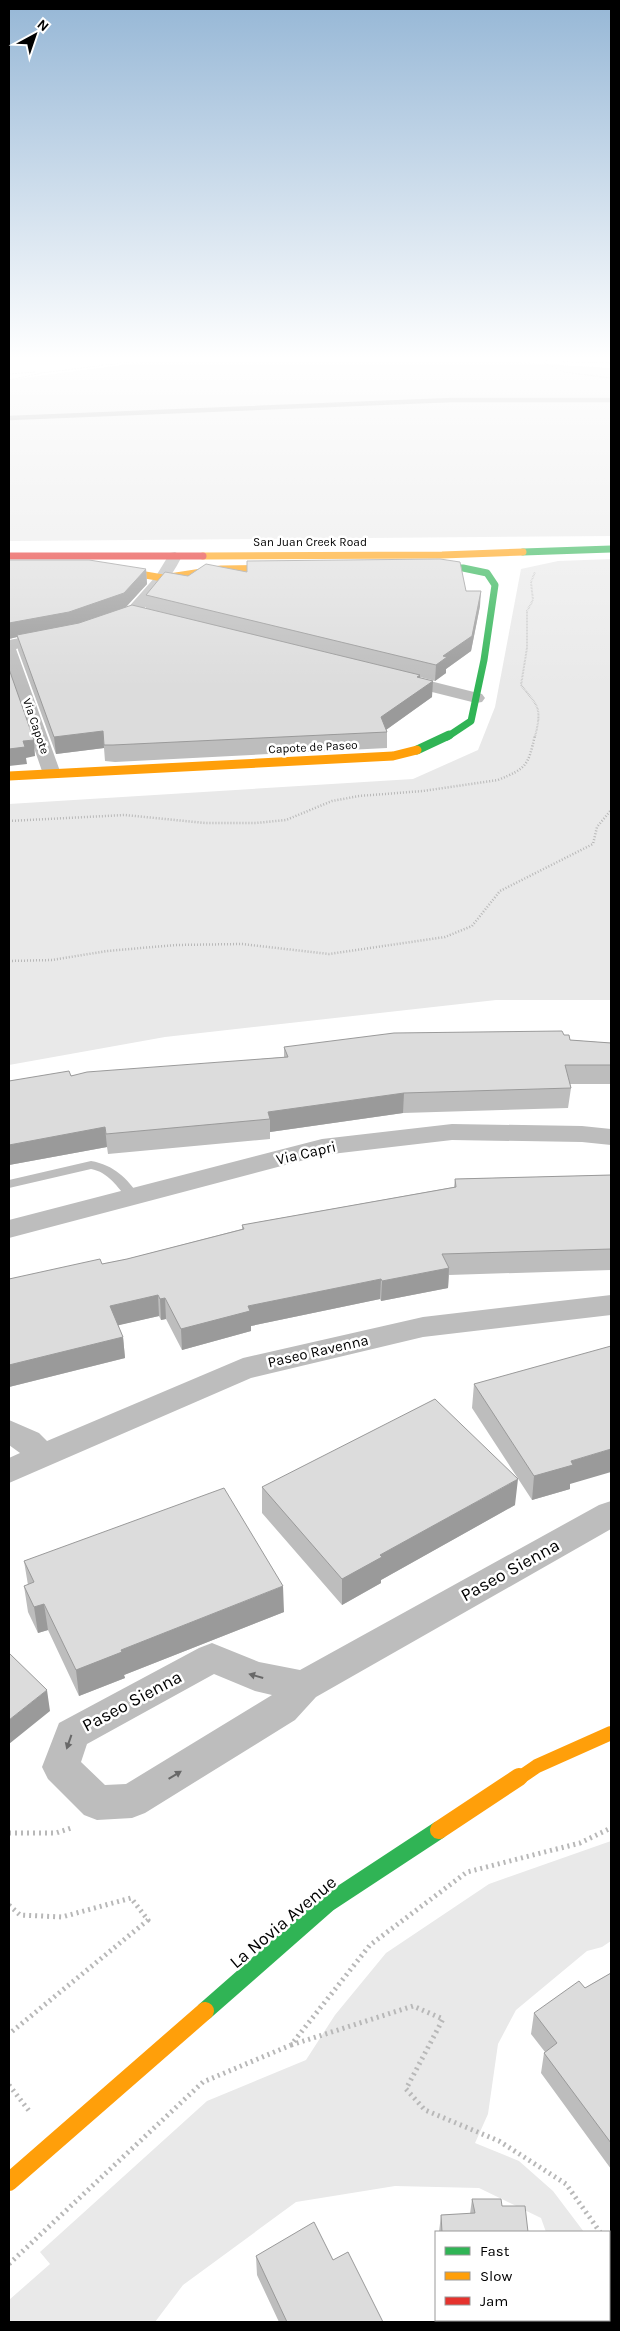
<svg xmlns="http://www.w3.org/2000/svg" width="620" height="2331" viewBox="0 0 620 2331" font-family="Karla,sans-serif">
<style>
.green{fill:#e9e9e9}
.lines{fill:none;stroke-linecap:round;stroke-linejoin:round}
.stream{stroke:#bbb;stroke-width:4.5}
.path-far3{stroke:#b8b8b8;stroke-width:1;stroke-dasharray:0.5 1;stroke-linecap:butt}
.path-far2{stroke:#b8b8b8;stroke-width:2;stroke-dasharray:0.5 1;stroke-linecap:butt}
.path-far1{stroke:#b8b8b8;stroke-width:2.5;stroke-dasharray:1 2;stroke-linecap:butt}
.path{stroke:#b8b8b8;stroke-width:5;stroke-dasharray:2 4;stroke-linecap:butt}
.lane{fill:#bdbdbd;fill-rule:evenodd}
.street{fill:#bdbdbd;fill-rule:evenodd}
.fast-far2{stroke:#30b455;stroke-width:7}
.fast-far1{stroke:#30b455;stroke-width:9}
.fast{stroke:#30b455;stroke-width:18}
.slow-far3{stroke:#ff9f0a;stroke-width:7}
.slow-far2{stroke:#ff9f0a;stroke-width:9}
.slow-far1{stroke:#ff9f0a;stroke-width:14}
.slow{stroke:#ff9f0a;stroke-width:18}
.jam{stroke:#e5322d;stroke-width:7}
.wall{fill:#bdbdbd}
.shaded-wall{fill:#9a9a9a}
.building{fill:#dcdcdc;stroke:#9a9a9a}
.oneway{fill:#686868}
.labels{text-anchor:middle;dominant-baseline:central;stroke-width:5;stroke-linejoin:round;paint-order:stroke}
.far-street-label{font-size:12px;fill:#000;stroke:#fff}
.street-label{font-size:15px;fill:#000;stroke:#fff}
.near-street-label{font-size:18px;fill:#000;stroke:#fff}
</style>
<rect width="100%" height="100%" fill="#fff"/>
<path class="green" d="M150,361h350l111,7v168l-602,5v-161z
M611,559v441h-115l-331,37 -156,28v-261l404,-25 65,-29 17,-43 26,-138 37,-8z
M611,1841v100l-9,6 -15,4 -71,59 -18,34 -10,70 -13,29 44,18 34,30 31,41h-38l-5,-14 -62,-30 -84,-2 -99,16 -113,83 -28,37h-146v-22l41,-36 -10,-12 167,-151 99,-41 29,-45 51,-62 103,-69z"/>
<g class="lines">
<path class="stream" d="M9,418l443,-18h159"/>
<path class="path-far3" d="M540,361l24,11 47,6
M545,361l66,2
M9,374l26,-2
M9,380l33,-7 95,-12"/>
<path class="path-far2" d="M535,737c7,-30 4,-29 -14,-52l6,-37v-37l6,-11 -2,-18 4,-10"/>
<path class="path-far1" d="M9,821l116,-6 80,8h51l30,-3 46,-19 27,-5 64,-5 75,-11c29,-12 30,-14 37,-45
M9,961l43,-1 55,-9 69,-6 66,-1 87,10 116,-17 27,-11 28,-35 93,-47 4,-17 14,-17"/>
<path class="path" d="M9,1833h47l18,-6
M9,1905l11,10 42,2 69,-19 17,22 -139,114
M291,2045l122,-39 30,13 -37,70 19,21 74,31 67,43 34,48
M9,2085l21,27
M609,2245l2,3
M9,2264l194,-182 88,-37 79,-100 97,-73 113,-29 31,-15
M609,2306l2,-6
M603,2322l1,-2"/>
<path class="lane" d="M91,1161c23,4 36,17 49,36l-2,3h-10c-10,-13 -20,-28 -37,-31l-82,19v-8z"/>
<path class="street" d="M175,552l7,4c-13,26 -47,78 -82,69l-2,-3 2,-3 26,-9 30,-34 14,-23z
M52,632l6,2 2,3 -2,3 -42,9 45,125 -2,4h-14l-2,-4 -34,-99v-35z
M398,673l84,21 3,4 -3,4 -6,1 -84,-21 -3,-4 3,-4z
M452,1124l130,2 29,3v16l-29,-3 -130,-2 -129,15 -314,83v-18l313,-81z
M611,1295v20l-188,22 -172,41 -242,105v-25l11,-5 -11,-8v-25l30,13 8,8 196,-83 180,-41z
M611,1501v28l-295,168 -21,23 -150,93 -13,5 -35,2 -13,-5 -36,-36 -6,-12 17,-44 140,-75 13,-5 47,19 41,8 299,-165zM214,1674l41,17 17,4 -146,89 -21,1 -24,-23 6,-18z"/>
<path class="fast-far2" d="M523,552l88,-3
M424,567l39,1 24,5 8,12 -11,75 -13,61 -24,16"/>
<path class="fast-far1" d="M417,750l32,-15"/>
<path class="fast" d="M205,2011l123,-108 111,-73"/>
<path class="slow-far3" d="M203,556l239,-1 81,-3
M110,569l53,9 58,-9 65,-1"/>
<path class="slow-far2" d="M9,776l384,-20 24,-6"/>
<path class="slow-far1" d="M518,1779l19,-13 74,-33"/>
<path class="slow" d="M439,1830l80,-53
M9,2182l196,-171"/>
<path class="jam" d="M9,556h194"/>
</g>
<path class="wall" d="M146,569l1,15 -21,23 20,1v-13l42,-19 59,-4 219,19 14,15 -9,45 -25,18v4l-11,8 -15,-4 12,20 -46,33 1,2v16l-272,14 -10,-1 -1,-13 -48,6 -38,-104 -1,-13 -8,2z
M564,1035l6,5 41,3v41h-41l1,4 -3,20 -165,5 -133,19v7l-162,15 -1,-7 -98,18v-84l275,-24v-10z
M611,1175v95l-162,5 -1,13 -67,13 -1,-2 -129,27v5l-69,19 -16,-31 -5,1 -2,-4 -41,9 5,12 2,21 -116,29v-108l93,-15 25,-5 115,-30v-4l212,-38 1,-8z
M474,1384l96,100v5l-38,11 -60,-92z
M262,1487l253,18 -134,75v3l-39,22 -80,-92z
M24,1561l260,51 -160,63 1,3 -46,18 -31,-66 -10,3 -10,-21 -4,-26 4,-1z
M611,1973v196l-70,-96 3,-20 1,-1 -14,-18 3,-21 51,-25z
M472,2199l30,7 26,26h-89l2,-17 29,-1z
M256,2256l77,4 50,62h-104l-22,-47z"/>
<path class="shaded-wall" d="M146,569l1,15 -22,24 -54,19 -54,8v2l-8,2v-16z
M481,591l-1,15 -9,45 -25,18v4l-11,8 1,-16z
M420,675v15l13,-9 -1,16 -49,35 -2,-15 36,-40z
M103,731l1,17 -48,6 -2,-17z
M34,740l1,16 -9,2 1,6 -18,2v-17l14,-8z
M404,1093l-1,20 -133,19v-13l-2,-7z
M105,1127l2,20 -98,18v-20z
M449,1268l-1,20 -67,13 1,-20z
M381,1279l-1,20 -129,27v5l-69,19 -1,-21 67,-23z
M158,1295l1,21 -48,11 -1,-21z
M165,1298l1,21 -5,1 -1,-21z
M123,1337l2,21 -116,29v-22z
M611,1449v23l-41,12v5l-38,11 2,-24 37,-15z
M518,1479l-3,26 -134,75v3l-39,22v-26l38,-24z
M283,1586l1,26 -160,63 1,3 -46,18 -3,-26 45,-20z
M44,1604l4,26 -10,3 -4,-26z
M47,1690l3,21 -41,33v-24z"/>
<path class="building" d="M440,559l20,3 6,29h15l-9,45 -29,20 4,1 -11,8 -290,-70 19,-23 23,4 18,-12 41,8v-11z
M9,560h80l57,9 -22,24 -55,19 -60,11z
M132,605l288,70 -3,2 16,4 -52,36 6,15 -274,13h-9l-1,-14 -49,6 -37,-102 62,-12z
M9,669l25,71 -11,1 2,6 -16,2z
M562,1031l2,4h5l1,5 41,3v22h-46l6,23 -167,5 -136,19 2,7 -164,15 -1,-7 -96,18v-64l60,-10 2,5 16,-4 201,-15 -4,-10 110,-14z
M611,1175v74l-169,5 7,14 -67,13 -1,-2 -133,27 2,5 -69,18 -16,-31 -5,1 -2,-4 -48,11 13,31 -114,28v-86l91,-20 2,5 25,-5 117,-30 -2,-4 214,-38 -1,-8z
M611,1346v103l-40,12 2,4 -39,11 -60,-92z
M435,1399l83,80 -138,76 2,2 -40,22 -80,-92z
M224,1488l59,98 -162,64 1,2 -46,18 -32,-66 -10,3 -10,-21 10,-4 -10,-21z
M9,1653l38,37 -38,30z
M611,1973v170l-67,-90 13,-10 -23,-30 45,-32 6,7z
M472,2199h29l1,7h23l3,26h-86l-1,-17 34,-2z
M314,2222l19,38 15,-8 35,70h-96l-31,-66z
M442,2320h96v2h-96z"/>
<defs><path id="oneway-solid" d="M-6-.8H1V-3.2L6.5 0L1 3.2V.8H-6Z" transform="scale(1.25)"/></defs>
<g class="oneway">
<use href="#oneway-solid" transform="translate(256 1676) rotate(-164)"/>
<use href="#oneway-solid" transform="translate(69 1742) rotate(109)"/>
<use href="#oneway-solid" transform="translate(175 1775) rotate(-31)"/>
</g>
<linearGradient id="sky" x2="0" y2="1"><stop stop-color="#96b7d6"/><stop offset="0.52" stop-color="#fff"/><stop offset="1" stop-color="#fff" stop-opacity="0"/></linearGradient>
<rect width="620" height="688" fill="url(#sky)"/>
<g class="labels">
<g class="far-street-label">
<text x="310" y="542">San Juan Creek Road</text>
<text transform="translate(36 726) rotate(71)">Via Capote</text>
<text transform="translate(313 747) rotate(-3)">Capote de Paseo</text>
</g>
<g class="street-label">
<text transform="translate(306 1153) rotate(-13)">Via Capri</text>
<text transform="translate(318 1351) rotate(-13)">Paseo Ravenna</text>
</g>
<g class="near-street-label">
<text transform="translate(510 1570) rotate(-29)">Paseo Sienna</text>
<text transform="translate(132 1701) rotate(-28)">Paseo Sienna</text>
<text transform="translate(283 1922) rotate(-40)">La Novia Avenue</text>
</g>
</g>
<rect width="620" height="2331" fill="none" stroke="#000000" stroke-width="20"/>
<rect x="435" y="2231" width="175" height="90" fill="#ffffff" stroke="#999999"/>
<rect x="445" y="2247" width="25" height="8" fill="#30b455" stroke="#999999"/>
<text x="480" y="2256" font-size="15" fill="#000000">Fast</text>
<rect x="445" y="2272" width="25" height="8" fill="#ff9f0a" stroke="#999999"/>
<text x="480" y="2281" font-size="15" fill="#000000">Slow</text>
<rect x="445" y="2297" width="25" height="8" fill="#e5322d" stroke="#999999"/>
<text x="480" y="2306" font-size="15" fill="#000000">Jam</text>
<g transform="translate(35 35) rotate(40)" stroke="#ffffff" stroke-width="4" paint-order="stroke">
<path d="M0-4L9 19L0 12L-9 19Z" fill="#000000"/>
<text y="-8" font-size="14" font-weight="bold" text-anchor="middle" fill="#000000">N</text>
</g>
</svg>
